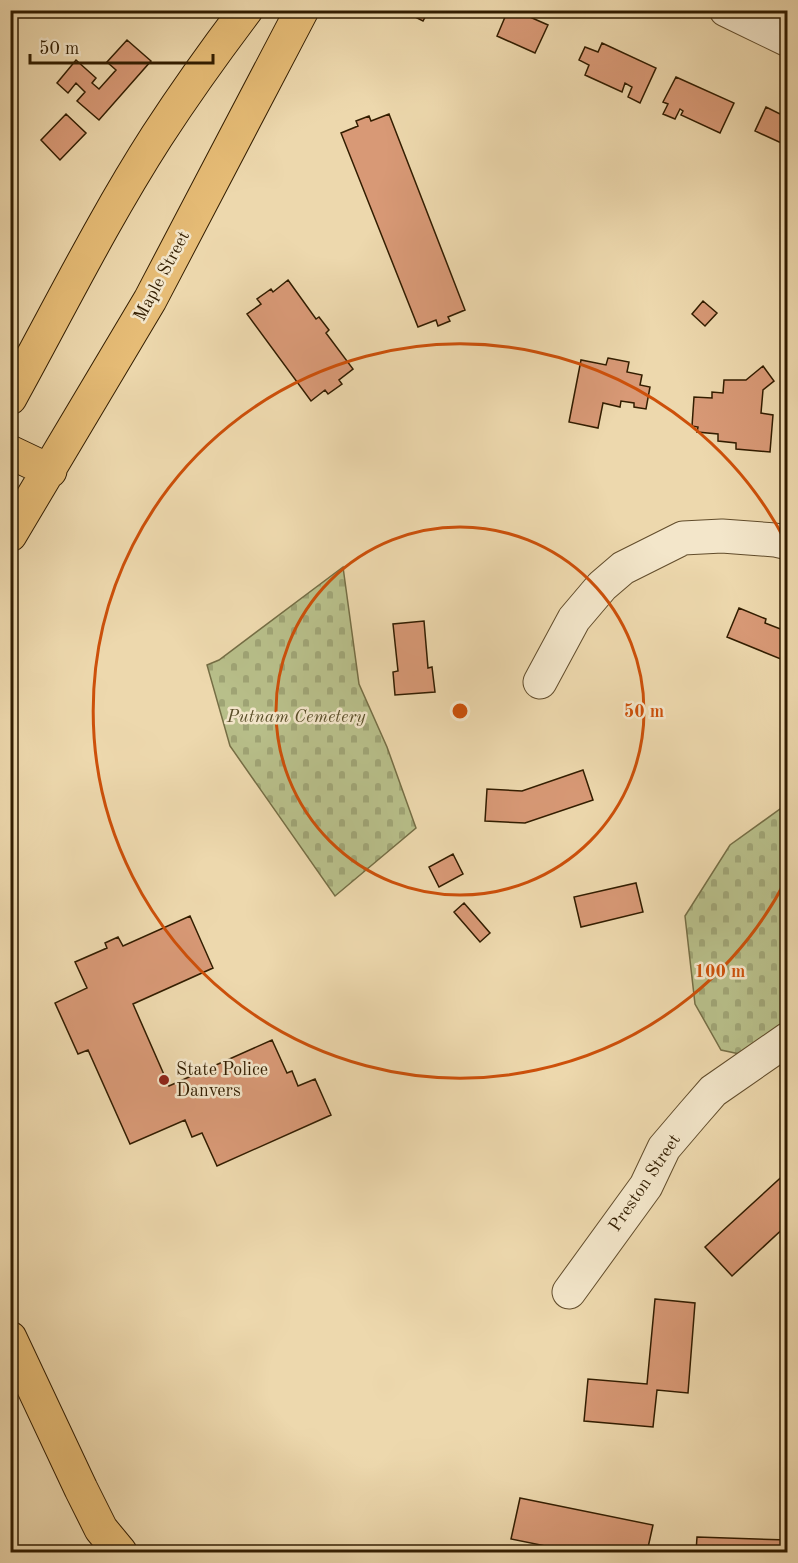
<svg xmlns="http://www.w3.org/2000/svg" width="798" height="1563" viewBox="0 0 798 1563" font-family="'Old Standard TT',serif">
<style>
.cemetery{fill:url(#cemetery-stones);stroke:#756e45;stroke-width:1.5}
.building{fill:#d89976;stroke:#321d00;stroke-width:1.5}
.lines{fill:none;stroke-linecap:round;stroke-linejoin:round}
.minor-casing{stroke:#614c2b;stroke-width:35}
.major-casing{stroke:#321d00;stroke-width:35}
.minor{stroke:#f3e6ca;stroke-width:33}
.major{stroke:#e6bc76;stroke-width:33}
.ring{fill:none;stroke:#cd500a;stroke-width:3}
.poi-dot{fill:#8f2418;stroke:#f3e6ca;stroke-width:2}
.labels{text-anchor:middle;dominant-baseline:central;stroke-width:5;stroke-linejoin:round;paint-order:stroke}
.street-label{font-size:18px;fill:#321d00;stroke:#f3e6ca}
.park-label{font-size:18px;font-style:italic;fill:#5a4e29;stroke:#f3e6ca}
.poi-label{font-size:18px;fill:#321d00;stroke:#f3e6ca;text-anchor:start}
.centre{fill:#cd500a;stroke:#f3e6ca;stroke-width:3}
.ring-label{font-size:18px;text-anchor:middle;font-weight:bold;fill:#cd500a;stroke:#f3e6ca;stroke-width:5;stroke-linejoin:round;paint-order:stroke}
</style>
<defs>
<pattern id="cemetery-stones" width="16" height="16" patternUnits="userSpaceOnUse" patternTransform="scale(1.5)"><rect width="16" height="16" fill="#b8bf8a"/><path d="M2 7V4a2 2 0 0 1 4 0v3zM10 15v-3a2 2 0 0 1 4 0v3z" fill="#9fa475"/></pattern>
</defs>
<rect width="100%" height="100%" fill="#edd8ad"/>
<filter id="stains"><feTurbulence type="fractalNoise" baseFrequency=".00333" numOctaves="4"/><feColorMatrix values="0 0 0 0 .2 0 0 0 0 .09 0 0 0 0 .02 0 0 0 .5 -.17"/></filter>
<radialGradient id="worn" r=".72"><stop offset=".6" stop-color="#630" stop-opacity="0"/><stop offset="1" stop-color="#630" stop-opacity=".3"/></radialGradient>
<path class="cemetery" d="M343,567l16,117 28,63 29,81 -81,68 -105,-150 -23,-81 12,-5z
M787,804v232l-38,20 -28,-6 -26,-46 -10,-88 45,-71z"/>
<path class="building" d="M416,10h13l-6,11 -10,-5z
M508,10h6l34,15 -13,28 -38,-17z
M127,40l24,21 -52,59 -22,-19 8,-9 -9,-9 -8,10 -11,-10 19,-23 20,18 -4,5 7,6 17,-19 -9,-8z
M602,43l54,25 -16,35 -12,-6 4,-10 -7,-4 -3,9 -37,-17 4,-10 -10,-5 6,-13 13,5z
M676,77l58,26 -14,30 -39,-18 2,-4 -3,-2 -5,10 -12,-5 5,-10 -5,-2z
M766,107l14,7 3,-5 5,2v35l-33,-15z
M66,114l20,19 -26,27 -19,-20z
M389,114l76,196 -17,7 2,4 -12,5 -2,-6 -18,7 -77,-194 17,-7 -2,-5 13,-5 2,5z
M288,280l28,39 3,-2 10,13 -3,3 27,36 -14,11 3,4 -14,10 -3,-4 -14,11 -64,-87 14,-10 -4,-5 14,-10 2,3z
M703,301l14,12 -12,13 -13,-12z
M608,358l21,4 -2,10 15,3 -2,10 10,2 -4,22 -12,-2v-4l-13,-2 -1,6 -17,-4 -5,25 -29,-6 12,-62 25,5z
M763,366l11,15 -11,9 -2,23 12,2 -3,37 -34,-3v-6l-18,-2v-7l-21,-2 1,-5 -6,-1 2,-29 18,1v-6l11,1 1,-13h22z
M739,608l27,11 -1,4 18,7 2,-6 3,1v37l-61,-25z
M424,621l4,47 4,-1 3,25 -40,3 -2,-23 5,-1 -5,-47z
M583,770l10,30 -68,23 -40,-2 2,-32 35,2z
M453,854l10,20 -24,13 -10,-20z
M636,883l7,29 -62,15 -7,-30z
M464,903l26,30 -10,9 -26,-30z
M190,916l23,52 -80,36 36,82 103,-46 15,33 5,-2 6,15 17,-7 16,36 -114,51 -15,-33 -10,4 -7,-17 -55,24 -42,-94 -10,4 -23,-51 32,-15 -12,-26 32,-14 -2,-5 13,-6 5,9z
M788,1171v53l-56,52 -27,-29z
M655,1299l40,4 -7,90 -31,-3 -4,37 -69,-6 4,-42 59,5z
M520,1498l133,27 -6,27h-72l-64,-13z
M697,1537l91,3v12h-92z"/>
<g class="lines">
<defs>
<path id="minor" d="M726,10l62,30
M540,682l34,-63 28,-33 21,-18 60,-30 39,-2 53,4 13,3
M569,1292l77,-106 18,-38 29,-34 20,-23 75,-52"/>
<path id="major" d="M10,398c48,-87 93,-178 147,-262 28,-43 58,-85 89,-126
M10,452l40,19
M10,535l140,-235 152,-290
M10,1338l71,151 20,40 19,23"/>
</defs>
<use href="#minor" class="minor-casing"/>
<use href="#major" class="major-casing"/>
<use href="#minor" class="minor"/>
<use href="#major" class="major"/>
</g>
<g class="ring">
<circle cx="460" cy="711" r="184"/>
<path d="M787 878A367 367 0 1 1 787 544"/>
</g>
<circle class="poi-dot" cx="164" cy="1080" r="6"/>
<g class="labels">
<g class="street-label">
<text transform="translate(162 276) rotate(-62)">Maple Street</text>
<text transform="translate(645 1183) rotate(-56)">Preston Street</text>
</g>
<g class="park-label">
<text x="296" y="717">Putnam Cemetery</text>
</g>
<g class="poi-label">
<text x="176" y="1070">State Police<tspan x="176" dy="21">Danvers</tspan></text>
</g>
</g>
<circle cx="460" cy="711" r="9" class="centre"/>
<g class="ring-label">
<text x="644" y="717">50 m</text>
<text x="720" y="977">100 m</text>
</g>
<rect width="798" height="1563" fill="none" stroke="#edd8ad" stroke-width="36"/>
<rect x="12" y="12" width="774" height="1539" fill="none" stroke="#321d00" stroke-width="3"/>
<rect x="18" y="18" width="762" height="1527" fill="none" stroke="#321d00" stroke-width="1.5"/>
<path d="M30 54v9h183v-9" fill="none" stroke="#321d00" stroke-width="3"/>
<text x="39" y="54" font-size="18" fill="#321d00" stroke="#f3e6ca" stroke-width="4.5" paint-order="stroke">50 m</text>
<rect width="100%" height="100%" filter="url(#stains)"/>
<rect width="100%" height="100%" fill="url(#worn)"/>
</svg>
